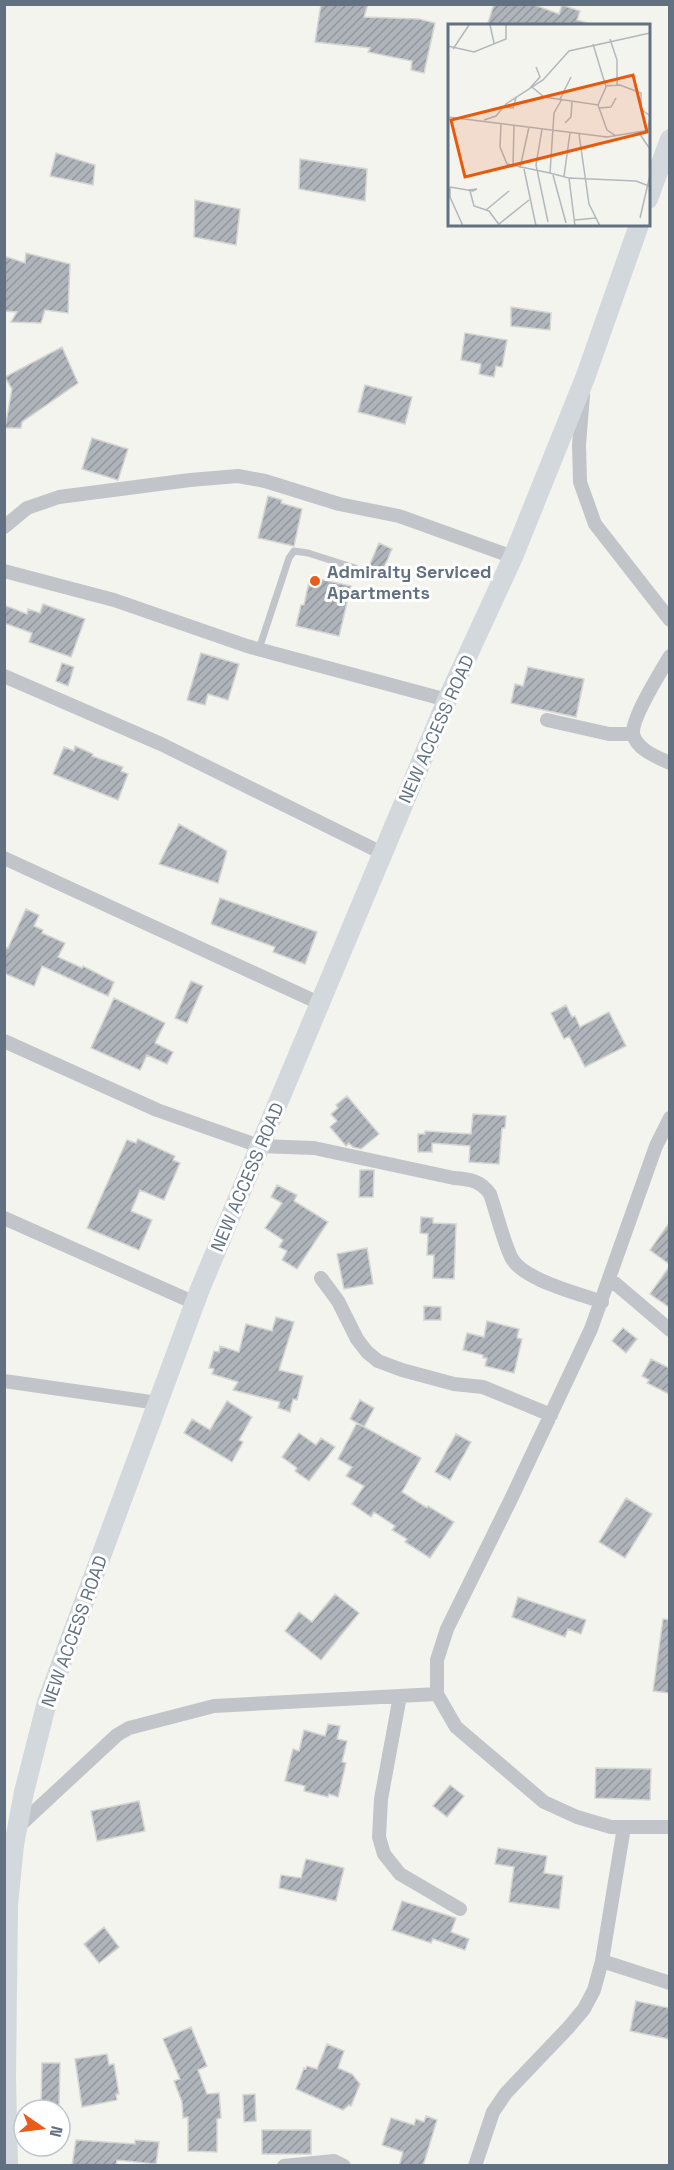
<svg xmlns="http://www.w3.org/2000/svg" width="674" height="2170" viewBox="0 0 674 2170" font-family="'Space Grotesk',sans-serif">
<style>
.building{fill:url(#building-hatch);stroke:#d5d5d2;stroke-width:1.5}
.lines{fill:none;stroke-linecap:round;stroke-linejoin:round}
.service{stroke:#c1c4c8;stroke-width:7}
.minor{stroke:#c1c4c8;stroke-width:14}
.secondary{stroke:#d3d8dc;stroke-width:20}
.poi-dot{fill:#e95d1b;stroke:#fff;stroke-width:2}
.labels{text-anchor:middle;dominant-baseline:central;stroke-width:6;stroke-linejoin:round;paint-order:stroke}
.poi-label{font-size:18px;font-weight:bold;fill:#627182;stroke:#fff;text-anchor:start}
.street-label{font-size:18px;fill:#627182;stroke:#fff}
.inset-road{fill:none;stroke:#b1b8bc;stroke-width:1.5}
.view{fill:#e8590c;fill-opacity:0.15;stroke:#e8590c;stroke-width:3}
.inset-edge{fill:none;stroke:#627182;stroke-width:3}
</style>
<defs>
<pattern id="building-hatch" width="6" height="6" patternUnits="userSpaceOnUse" patternTransform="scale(1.5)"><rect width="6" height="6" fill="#aeb4ba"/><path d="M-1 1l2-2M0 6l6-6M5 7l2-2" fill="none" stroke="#91979d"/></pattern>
</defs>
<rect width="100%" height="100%" fill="#f4f4ef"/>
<path class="building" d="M321,4h47l-4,13 55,2 16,4 -11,50 -13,-3 1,-9 -44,-9 2,-4 -55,-6z
M494,4h38l27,10 3,-9 18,6 -3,9 11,3 -1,3h-100z
M56,153l39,12 -2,20 -43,-9z
M300,159l67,10 -2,32 -66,-12z
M195,200l45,9 -4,36 -42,-8z
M26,253l44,11 -2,49 -23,-3 -4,13 -30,-1 6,-10 -13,-1v-55l21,7z
M511,307l40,6 -1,17 -39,-4z
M465,333l42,7 -5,27 -6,-1 -2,11 -15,-3 2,-10 -20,-4z
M62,347l16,36 -56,39 -1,6h-16l7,-39 -7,-12z
M365,385l47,12 -7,27 -47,-12z
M92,438l36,11 -10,31 -36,-11z
M268,496l14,4 -1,3 21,6 -8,37 -36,-8z
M379,543l13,6 -12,28 -13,-6z
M310,577l41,9 -12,50 -43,-10 5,-21h3z
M43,604l42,15 -14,38 -42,-15 3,-9 -28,-10v-18l23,9 1,-5 12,4z
M201,653l38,11 -11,36 -20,-6 -3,11 -18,-5z
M62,663l12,4 -6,19 -12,-5z
M528,667l56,12 -8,38 -65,-14 4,-19 8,2z
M75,746l18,8 -1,2 31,11 -2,4 7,3 -10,26 -65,-26 11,-27 10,4z
M179,824l48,27 -9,32 -59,-19z
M220,898l97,34 -12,32 -32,-12 2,-5 -64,-23z
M26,909l13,6 -5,11 9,4 -1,3 23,10 -7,14 24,11 1,-2 31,16 -6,14 -66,-30 -8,20 -30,-13v-26l4,1z
M191,981l12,5 -16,37 -12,-5z
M114,998l51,25 -10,20 18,9 -6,12 -20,-9 -7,15 -49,-22z
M566,1005l6,12 3,-1 5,11 29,-15 17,34 -41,21 -16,-31 -5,3 -13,-26z
M347,1096l32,38 -18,15 -8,-2 -4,-4 -3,3 -16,-19 7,-6 -6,-7 7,-6 -2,-3z
M473,1114l33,2 -1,12h-3l-3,36 -30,-2 1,-16 -38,-3v9h-14v-18h7v-3l46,3z
M138,1139l37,17 -2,4 7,3 -16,37 -24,-10 -9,21 21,9 -13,30 -52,-22 40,-88 9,3z
M360,1170h14l-1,27h-14z
M277,1185l20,10 -3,6 34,21 -31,47 -15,-9 5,-9 -8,-4 4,-7 -18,-12 17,-25 -11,-6z
M421,1217l12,1v5l23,1 -2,55 -21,-1 1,-23h-7l1,-21 -8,-1z
M669,1223v41l-19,-14z
M367,1248l6,36 -29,5 -7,-35z
M669,1267v40l-19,-13z
M424,1306l17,1v13h-17z
M276,1317l18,5 -15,48 24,6 -6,24 -4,-1 -3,13 -12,-4 2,-6 -47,-12 5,-8 -26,-8 2,-5 -5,-1 5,-17 5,1 1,-6 19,6 7,-28 26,7z
M487,1321l32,8 -2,9 5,1 -8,34 -29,-7 2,-8h-4v-3l-20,-5 4,-17 17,4z
M623,1328l14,11 -11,14 -14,-12z
M651,1359l18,9v26l-22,-11 2,-3 -7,-4z
M360,1400l14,8 -10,19 -14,-8z
M227,1401l25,16 -13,23 4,2 -11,20 -48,-29 8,-14 18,11z
M357,1423l64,35 -19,34 25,16 1,-2 26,16 -24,36 -25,-16 2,-3 -15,-9 3,-4 -21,-14 -3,5 -19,-13 12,-18 -18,-10 6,-9 -14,-8z
M299,1433l17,12 5,-7 14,9 -26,34 -14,-10 2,-3 -15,-11z
M456,1434l15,8 -21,38 -15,-8z
M626,1498l26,16 -27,44 -26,-16z
M335,1594l24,19 -38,47 -36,-29 14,-19 13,10z
M518,1597l68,23 -5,14 -13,-5 -3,8 -53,-20z
M663,1619l6,1v73l-16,-2z
M328,1724l12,2 -3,13 10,2 -5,21 4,1 -8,34 -9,-3 -1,3 -24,-6 1,-5 -20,-5 8,-32 6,2 5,-21 21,6z
M596,1768l55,1 -1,31 -55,-2z
M450,1785l14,11 -17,21 -14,-11z
M139,1801l6,30 -48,10 -6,-30z
M498,1848l49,8 -3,17 19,3 -4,33 -50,-7 5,-35 -19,-3z
M306,1859l38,9 -8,33 -57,-13 2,-13 20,3z
M402,1901l54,17 -5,14 18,7 -4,11 -32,-11 -2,4 -39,-13z
M104,1927l15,20 -20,16 -15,-19z
M636,2001l33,7v31l-39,-8z
M191,2027l16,39 -9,4 9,24 12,-1 2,25 -4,1v33l-29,-1v-34l-5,1 -1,-16 -8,-21 6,-2 -17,-40z
M327,2044l17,7 -6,17 14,6 8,10 -9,22 -2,-1 -6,5 -47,-21 8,-21 2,1 1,-3 10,3z
M107,2054l2,11 5,-1 5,30h-3l1,6 -35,7 -7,-48z
M42,2063h18l-1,43h-18z
M255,2094l1,27 -12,1 -1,-27z
M426,2116l11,4 -14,46h-24l4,-14 -21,-7 9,-27 23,7 2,-6 8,3z
M262,2130h49v24h-49z
M76,2140l59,4v-4l24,2 -3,22 -39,-4 -1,6h-44z"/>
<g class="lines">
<path class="service" d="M259,649l30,-91 5,-7 14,2 47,15"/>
<path class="minor" d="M583,395l-4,50 1,37 15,42 75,96
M4,527l23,-19 32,-11 131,-17 48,-4 27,5 74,23 60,12 114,41
M4,571l110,29 133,46 200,54
M670,656c-9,15 -39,63 -37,78 4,16 24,23 37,29
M4,676l157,68 221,109
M547,720l62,14h24
M4,858l315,145
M4,1041l153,69 102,36 55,2 140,30c16,1 27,3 36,16 7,20 12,43 21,63 11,23 67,36 91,45
M670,1118l-14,28 -65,183 -79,168 -65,132 -10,31v34l19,33 88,75 33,15 34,10h59
M4,1218l191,85
M321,1278l17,23 19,38 10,13 11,9 24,9 52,14 29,3 68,28
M610,1279l60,51
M4,1381l154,22
M400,1696l-19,103 -2,38 5,17 16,20 60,35
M18,1827l99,-92 12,-7 85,-22 223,-12
M602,1961l68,22
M284,2166l50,-5 10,5
M475,2166l18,-54 13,-19 62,-65 16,-19 10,-19 8,-29 22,-134"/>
<path class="secondary" d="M648,199l22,-60
M8,2166l-2,-89 2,-172 6,-60 10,-53 23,-90 153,-413 247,-589 66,-143 72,-179 54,-153"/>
</g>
<circle class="poi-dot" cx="315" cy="581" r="6"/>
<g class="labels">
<g class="poi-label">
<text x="327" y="571">Admiralty Serviced<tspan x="327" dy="21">Apartments</tspan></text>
</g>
<g class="street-label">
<text transform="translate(436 729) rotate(-66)">NEW ACCESS ROAD</text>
<text transform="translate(247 1177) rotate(-67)">NEW ACCESS ROAD</text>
<text transform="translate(74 1631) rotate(-70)">NEW ACCESS ROAD</text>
</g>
</g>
<g transform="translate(448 24)">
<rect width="202" height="202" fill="#f4f4ef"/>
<path class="inset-road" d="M42,1l4,18M162,15l7,21v25M0,22l26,6 32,-13v-14M5,25l16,-24M157,62l15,-1 21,8v16l9,7 -2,14M84,63l12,10 54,8 8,-18 -13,-43M82,64l10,-11 -4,-10M112,75l11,-22M150,81l9,25 9,6M56,83l9,1 3,-10M151,84l12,-1 5,-9M0,93l159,20 43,-7M36,96l12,-4 10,-12 37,-24 26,-29 81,-18M117,99l6,-6 1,-16M53,100l-1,23 7,17 43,9 4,-60 8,-14M94,105l-6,36 12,57M191,109l11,16M131,110l10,70 11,22M65,143l1,-42M72,144l9,-41M76,145l12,57M102,149l19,5 6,48M105,151l13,48M116,152l6,-43M121,154l67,3 13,5M2,163v10l13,29M2,163l23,4 4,-2 -8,1M22,167l4,15 15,5 11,15M38,186l23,-19M192,194l10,-43M127,196l21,-2M51,200l30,-24"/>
<path class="view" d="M185,51l14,57 -182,45 -14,-57z"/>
<rect width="202" height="202" class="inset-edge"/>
</g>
<rect width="674" height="2170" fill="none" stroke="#627182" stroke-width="12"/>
<g transform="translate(42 2128) rotate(104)"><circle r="28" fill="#ffffff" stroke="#c0c6cd" stroke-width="1.5"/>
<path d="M0-4.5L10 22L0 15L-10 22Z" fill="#e95d1b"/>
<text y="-9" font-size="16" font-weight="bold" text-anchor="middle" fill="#627182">N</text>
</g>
</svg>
